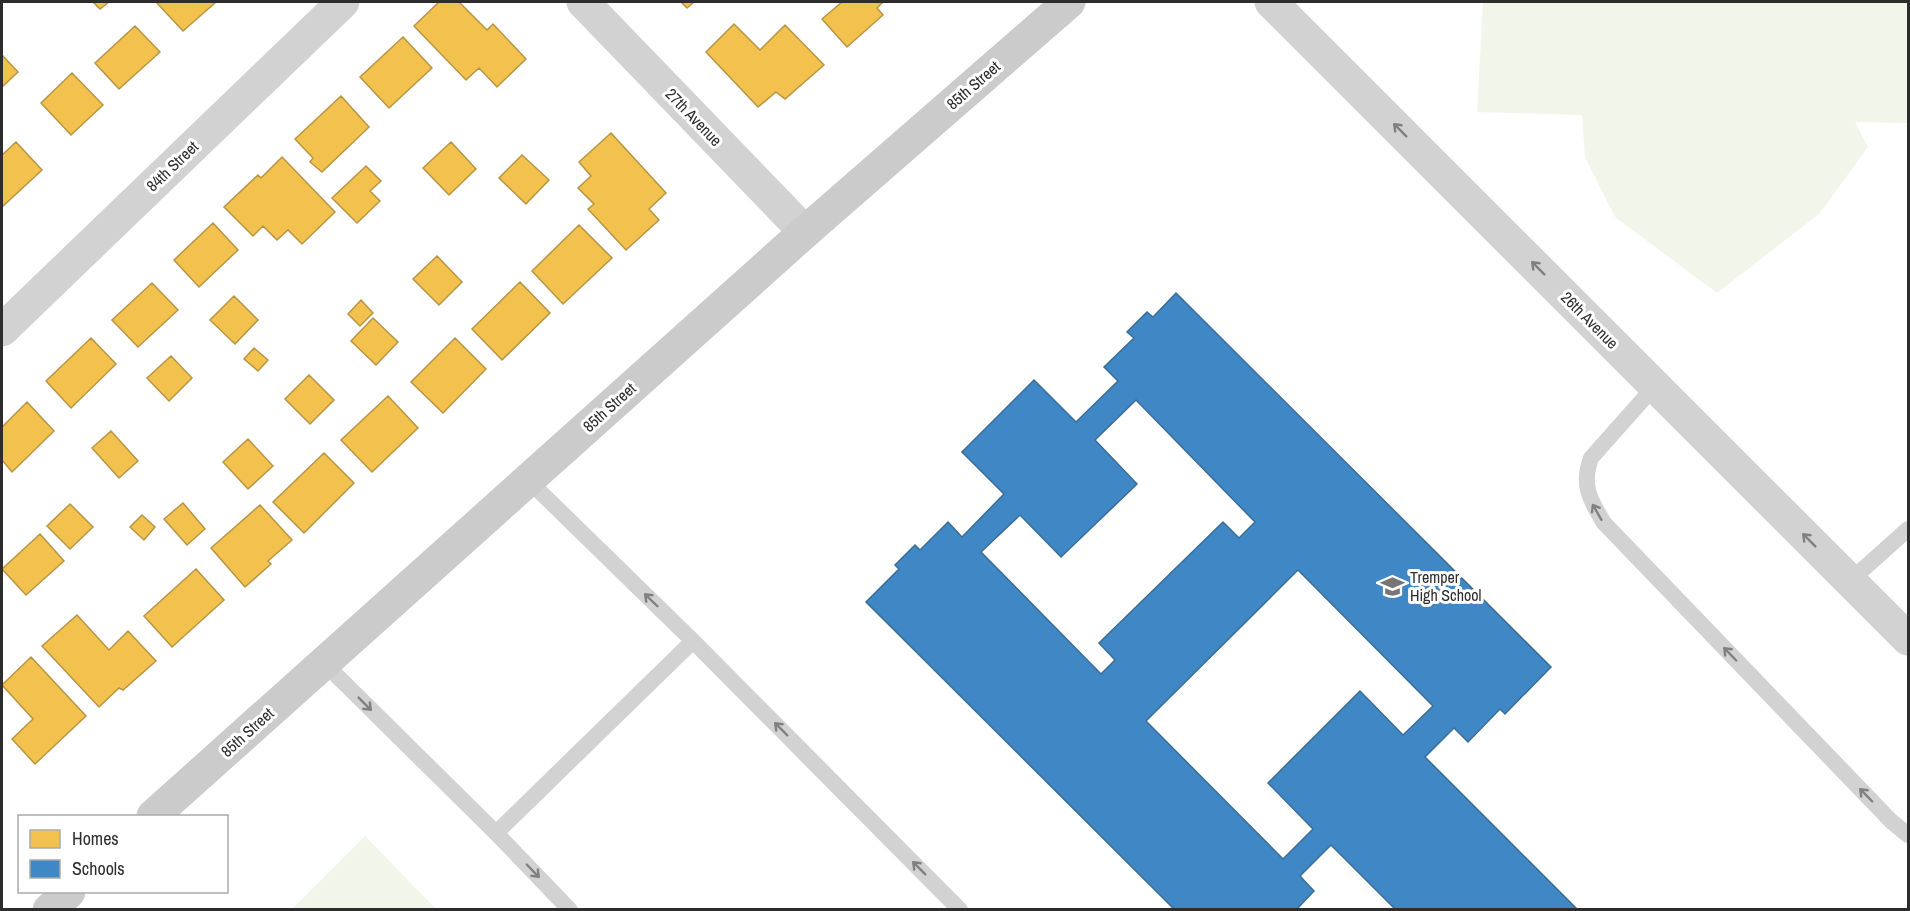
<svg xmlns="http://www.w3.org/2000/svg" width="1910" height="911" viewBox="0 0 1910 911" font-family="'Archivo Narrow',sans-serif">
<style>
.green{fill:#f2f5ea}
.homes{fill:#f2c14e;stroke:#b79544;stroke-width:1.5}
.schools{fill:#3f88c5;stroke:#3a6d97;stroke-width:1.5;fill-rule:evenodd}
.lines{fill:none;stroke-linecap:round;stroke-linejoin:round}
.lane{stroke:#d2d2d2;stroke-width:16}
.street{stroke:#d2d2d2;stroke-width:33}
.secondary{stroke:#cbcbcb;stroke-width:33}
.oneway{stroke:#808080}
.labels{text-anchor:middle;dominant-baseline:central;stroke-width:6;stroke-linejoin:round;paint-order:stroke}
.street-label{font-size:16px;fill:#2d2d2d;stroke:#fff}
.poi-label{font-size:16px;fill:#2d2d2d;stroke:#fff;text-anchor:start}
</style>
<rect width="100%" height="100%" fill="#fff"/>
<path class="green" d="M1483,2h425v121l-53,-1 13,25 -49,67 -102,79 -102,-76 -30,-60 -3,-42 -105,-3z
M365,836l71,73h-144z"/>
<path class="homes" d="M93,2h16l-9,7z
M156,2h60l-33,29z
M439,2h20l28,28 6,-6 33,35 -29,28 -18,-19 -13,12 -52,-54z
M681,2h13l-7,6z
M842,2h41l-6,6 6,7 -36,32 -25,-28z
M734,24l26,26 25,-25 39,40 -39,34 -9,-7 -18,15 -52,-55z
M135,26l25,26 -41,37 -24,-26z
M403,37l29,31 -43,40 -29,-31z
M2,55l16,17 -16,15z
M72,73l31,32 -32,30 -30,-32z
M341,96l28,31 -47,45 -12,-10 3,-4 -18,-19z
M611,133l55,60 -17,16 10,11 -33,30 -38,-41 6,-5 -16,-16 13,-12 -12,-14z
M16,142l26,28 -40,37v-52z
M451,142l25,27 -27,26 -26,-27z
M522,155l27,25 -23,24 -27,-26z
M282,157l53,55 -33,32 -14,-14 -11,10 -14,-14 -10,10 -29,-29 34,-32 3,3z
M366,166l15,15 -11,10 10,10 -23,22 -25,-25z
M213,223l25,27 -39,37 -25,-27z
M579,225l33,33 -49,46 -31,-33z
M437,256l25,26 -23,23 -26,-26z
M520,282l30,31 -48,47 -30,-31z
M152,283l26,27 -40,37 -26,-27z
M234,296l24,24 -23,24 -25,-24z
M361,300l12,13 -13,13 -12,-12z
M373,318l25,24 -22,23 -25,-24z
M91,338l25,26 -45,44 -25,-27z
M455,338l31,31 -43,44 -32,-31z
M254,348l14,12 -10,11 -14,-12z
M171,356l21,22 -23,23 -22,-23z
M309,375l25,25 -24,24 -25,-25z
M388,396l30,32 -46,44 -31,-32z
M27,402l27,29 -42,41 -10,-12v-33z
M111,431l27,30 -19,17 -27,-30z
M248,439l25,27 -25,23 -25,-27z
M324,453l30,30 -50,50 -31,-31z
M183,503l22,26 -18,16 -23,-26z
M70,504l23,23 -23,22 -23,-23z
M260,505l32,35 -24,21 3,3 -26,23 -34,-39z
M142,515l13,12 -11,13 -14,-13z
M40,534l24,27 -38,34 -24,-26z
M196,569l28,31 -52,47 -28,-31z
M77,615l32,35 19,-19 28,30 -33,29 -4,-2 -20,19 -57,-61z
M31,657l55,59 -51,48 -23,-25 21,-20 -31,-34z"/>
<path class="schools" d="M1176,293l375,374 -46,47 -5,-5 -32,33 -14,-14 -29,29 153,153h-182l-65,-65 -31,31 14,15 -18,19h-121l-309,-308 33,-33 -4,-4 20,-20 5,5 28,-28 14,15 42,-43 -42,-42 72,-72 42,42 42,-41 -14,-14 30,-29 -7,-6 20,-20 6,5zM1136,400l119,122 -16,16 -16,-16 -124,121 16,17 -14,14 -120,-122 39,-37 41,42 76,-73 -42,-44zM1298,570l135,136 -30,29 -43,-44 -92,92 45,46 -30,30 -137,-138z"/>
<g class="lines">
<path class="lane" d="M1655,386l-64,72c-10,27 -1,42 13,65l287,298 17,14
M528,480l165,161 267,269
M1850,581l58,-52
M324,663l172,170 74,77
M496,833l197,-192"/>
<path class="street" d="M583,2l222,230
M1271,2l637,637
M2,330l341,-328"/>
<path class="secondary" d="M153,816l652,-584 264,-230
M49,910l20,-18"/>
</g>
<defs><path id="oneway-shaft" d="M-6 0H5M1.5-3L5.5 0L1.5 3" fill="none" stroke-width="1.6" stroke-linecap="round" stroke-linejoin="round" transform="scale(1.5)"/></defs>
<g class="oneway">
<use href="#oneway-shaft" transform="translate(1400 130) rotate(-135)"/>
<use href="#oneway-shaft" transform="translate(1538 268) rotate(-135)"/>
<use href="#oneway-shaft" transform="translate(1597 512) rotate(-120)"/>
<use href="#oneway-shaft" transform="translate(1809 540) rotate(-135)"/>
<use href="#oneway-shaft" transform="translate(651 600) rotate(-136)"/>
<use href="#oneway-shaft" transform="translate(1730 654) rotate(-134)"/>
<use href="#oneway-shaft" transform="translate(365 704) rotate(45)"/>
<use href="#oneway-shaft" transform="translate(781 729) rotate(-135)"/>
<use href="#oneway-shaft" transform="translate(1866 795) rotate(-134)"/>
<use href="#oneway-shaft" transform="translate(919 868) rotate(-135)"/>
<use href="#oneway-shaft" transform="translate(533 871) rotate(46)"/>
</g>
<defs>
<symbol id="school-bare" viewBox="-9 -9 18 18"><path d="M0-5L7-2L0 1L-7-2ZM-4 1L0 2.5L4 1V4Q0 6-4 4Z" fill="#767676" stroke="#fff" stroke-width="2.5" paint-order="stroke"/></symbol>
</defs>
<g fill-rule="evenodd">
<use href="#school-bare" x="1376" y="570" width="33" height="33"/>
</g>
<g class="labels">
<g class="street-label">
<text transform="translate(973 85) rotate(-41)">85th Street</text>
<text transform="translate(694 117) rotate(46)">27th Avenue</text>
<text transform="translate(172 166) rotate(-44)">84th Street</text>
<text transform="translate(1590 320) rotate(45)">26th Avenue</text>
<text transform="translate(609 407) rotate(-42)">85th Street</text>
<text transform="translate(247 732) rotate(-42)">85th Street</text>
</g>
<g class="poi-label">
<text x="1410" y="577">Tremper<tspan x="1410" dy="18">High School</tspan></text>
</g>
</g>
<rect width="1910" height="911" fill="none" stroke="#2d2d2d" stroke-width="6"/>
<rect x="18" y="815" width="210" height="78" fill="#ffffff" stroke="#ababab" stroke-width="1.5"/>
<rect x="30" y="830" width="30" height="18" fill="#f2c14e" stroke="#ababab" stroke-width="1.5"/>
<text x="72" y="845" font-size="18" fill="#2d2d2d">Homes</text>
<rect x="30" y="860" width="30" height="18" fill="#3f88c5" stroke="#ababab" stroke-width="1.5"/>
<text x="72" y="875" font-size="18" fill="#2d2d2d">Schools</text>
</svg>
